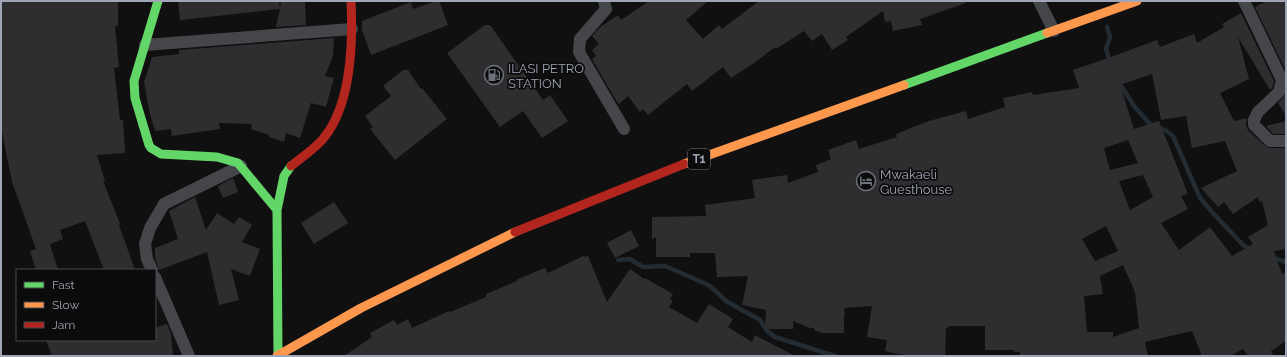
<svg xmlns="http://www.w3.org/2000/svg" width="1287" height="357" viewBox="0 0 1287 357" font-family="Raleway,sans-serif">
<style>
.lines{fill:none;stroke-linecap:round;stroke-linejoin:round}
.stream{stroke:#232b33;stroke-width:4.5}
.building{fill:#2e2e30;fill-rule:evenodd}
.street{stroke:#44464a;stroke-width:12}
.fast{stroke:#63d668;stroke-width:9}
.slow{stroke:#ff974d;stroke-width:9}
.jam{stroke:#b3261e;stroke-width:9}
.labels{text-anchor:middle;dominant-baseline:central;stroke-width:3.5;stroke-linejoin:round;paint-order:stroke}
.shield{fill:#0b0b0c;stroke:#737782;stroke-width:1}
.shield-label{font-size:12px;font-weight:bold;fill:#9fa5b4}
.poi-label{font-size:13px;fill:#9fa5b4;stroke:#0b0b0c;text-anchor:start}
</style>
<rect width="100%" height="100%" fill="#101011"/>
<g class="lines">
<path class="stream" d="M1107,27l3,10 -4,12 5,15
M1117,79l17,27 15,17 5,4 11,3 8,6 27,62 12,14 32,34 7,3
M1271,257l15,5
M618,260l12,-1 13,8 22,-1 39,17 6,3 16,15 34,19 7,11 8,6 60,19"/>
</g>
<path class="building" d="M1,1h117v25h-3l4,41 -5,1 6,52h3l2,33 -28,2 8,26h-2l17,43 -1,1 16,45h-31l-19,-49 -25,9 3,9 -13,5 8,26h-22l-6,-19 6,-2 -24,-67 -10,-50 -1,-21z
M178,1h101l1,8 1,-8h24l1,24 -30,2 4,-18 -100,11z
M436,1h3l9,24 -77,30 -9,-25v-9l49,-19 2,7z
M649,1h59l-22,19 17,19 16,-14 3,4 37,-28h206l1,2 -46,16 2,6 -29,6 -2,-10 -6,1 -2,-11 -37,26 2,3 -16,10 -10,-16 -10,7 -8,-10 -28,18 -1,-2 -21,16 -23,15 -8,-11 -31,24 -5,-7 -39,31 -5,-6 -3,3 -12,-16 -9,8 -2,-2 -25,-43 4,-3 -4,-6 7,-6 -7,-8 7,-8 19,-13 3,5z
M1267,1h19v70l-31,-64z
M1241,13l33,68 -2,7 -2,2 -32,-53 11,42 -29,14 14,28 13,-3 -1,7 2,5 17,16 5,2h16v101l-12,2 8,23 4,-1v68l-15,10 3,5h-26l-5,-7 -13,7h-28l-10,-25 -47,11 3,14h-128v-4h-6v-2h-29v-24h-37l1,2h-3l-1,28h-28l-19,-2 -13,-3 2,-11 -20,-3 5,-31 -28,2 1,7h-1v18h-22l-8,-3v-2h-4l-17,-7v8h-28l1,-19 -24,-5 6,-29 -31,1 -2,-24h-25v4h-34v-20l-4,2v-22l54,-1 -1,-11 50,-7 -3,-18 35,-5 1,8 30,-11 -2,-7 15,-6 -3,-9 28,-10 3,9 38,-12 -1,-3 33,-13 37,-10 2,8 37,-12 -2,-9 29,-6 1,3 46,-7 -6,-18 41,-14 43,-16 3,7 34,-13 3,9 27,-16 -2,-3zM1152,74l9,46 25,-4 6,32 33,-7 12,30 -36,17 17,19 6,-5 9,12 25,-17 1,5 3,-1 6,24 -20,12 5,7 -21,12 -22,-29 -31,23 -18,-27 27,-14 -7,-13 7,-2 -29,-73 -25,8 -14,-44zM1128,140l10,23 -28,7 -6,-22zM1143,175l10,22 -23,13 -11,-29zM1106,226l12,25 -23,10 -13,-22zM1123,265l12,27 4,36 -26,9v-5h-26l-3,-36 19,-2 -3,-18z
M485,25h5l53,75 7,-5 18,26 -26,17 -19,-27 -23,16 -53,-74z
M334,38l-1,18 -8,20 9,2 -8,29 -15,-4 -11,35 -14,-5 -2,9 -15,-5v-2l-18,-6 1,-5 -33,-1 1,6 -48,7 -1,-7 -16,2 -6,-21 -5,-28 8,-25 27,-3v-4z
M403,70h5l13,19 1,-1 25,31 -52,41 -25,-31 3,-2 -8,-11 26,-20 -8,-10z
M1286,94v22l-8,-13z
M1286,121v13h-13l-7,-8z
M233,178l5,14 -15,6 -5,-12z
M195,197l11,33 11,-17 17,11 5,-7 13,8 -10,17 18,7 -10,27 -19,-7 8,31 -20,5 -12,-53 -48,18 -4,-12v-10l23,-9 -9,-28z
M334,202l14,21 -34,21 -13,-21z
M631,230l8,16 -24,12 -8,-15z
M583,256l1,1 4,-1 19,46 23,-33 14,10 1,-1 28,16 -3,5 3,2 -4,6 28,16 12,-19 24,15 -5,8 24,15 3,-7 40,21h-451l28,-19 -2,-4 24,-13 3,5 11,-6 4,9 37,-17 1,1 36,-15v-3l31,-13 -1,-1 29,-12 3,5z
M167,324l4,10 2,22h-121l-6,-16h109v-12z"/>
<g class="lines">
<path class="street" d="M604,1l2,8 -26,30 -1,13 45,77
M1039,1l15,30
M1244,1l38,79 -3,12 -21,20 -4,8v5l16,16h16
M145,45l207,-16
M152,270l-5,-11 -2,-15 5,-16 14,-24 77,-38
M155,277l34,79"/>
<path class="fast" d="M158,1l-24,80 1,17 14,47 2,3 10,6 56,3 21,6 39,47
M904,85l143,-52
M278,356l-1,-146 7,-34 7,-10"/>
<path class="slow" d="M1047,33l90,-32
M684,164l220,-79
M277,356l84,-48 154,-76"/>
<path class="jam" d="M291,166c10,-8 22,-16 31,-26 30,-34 31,-97 29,-139
M515,232l169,-68"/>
</g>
<defs>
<symbol id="fuel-ring" viewBox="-11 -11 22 22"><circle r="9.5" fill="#0b0b0c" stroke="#6d717b" stroke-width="1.5"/><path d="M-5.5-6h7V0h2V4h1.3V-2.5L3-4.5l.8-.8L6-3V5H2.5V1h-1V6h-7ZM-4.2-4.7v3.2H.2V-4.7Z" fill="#6d717b"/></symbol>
<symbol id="hotel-ring" viewBox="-11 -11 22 22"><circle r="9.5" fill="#0b0b0c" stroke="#6d717b" stroke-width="1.5"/><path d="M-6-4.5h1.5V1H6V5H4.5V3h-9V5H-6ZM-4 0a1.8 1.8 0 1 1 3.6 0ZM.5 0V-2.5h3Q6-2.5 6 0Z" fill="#6d717b"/></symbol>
</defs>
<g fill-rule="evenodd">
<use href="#fuel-ring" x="483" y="64" width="22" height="22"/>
<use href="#hotel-ring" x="855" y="170" width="22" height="22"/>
</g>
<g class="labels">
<rect class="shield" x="688" y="149" width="22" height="20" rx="3"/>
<g class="shield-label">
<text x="699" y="159">T1</text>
</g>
<g class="poi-label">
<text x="508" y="68">ILASI PETRO<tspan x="508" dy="15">STATION</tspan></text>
<text x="880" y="174">Mwakaeli<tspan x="880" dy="15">Guesthouse</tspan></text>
</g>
</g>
<rect width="1287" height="357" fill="none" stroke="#9fa5b4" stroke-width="4"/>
<rect x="16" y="269" width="140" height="72" fill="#0b0b0c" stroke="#46494f"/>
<rect x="24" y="282" width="20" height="6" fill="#63d668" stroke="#46494f"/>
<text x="52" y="289" font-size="12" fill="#9fa5b4">Fast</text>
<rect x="24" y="302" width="20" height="6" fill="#ff974d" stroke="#46494f"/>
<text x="52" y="309" font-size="12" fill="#9fa5b4">Slow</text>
<rect x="24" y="322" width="20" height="6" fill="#b3261e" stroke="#46494f"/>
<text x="52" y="329" font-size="12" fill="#9fa5b4">Jam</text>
</svg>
